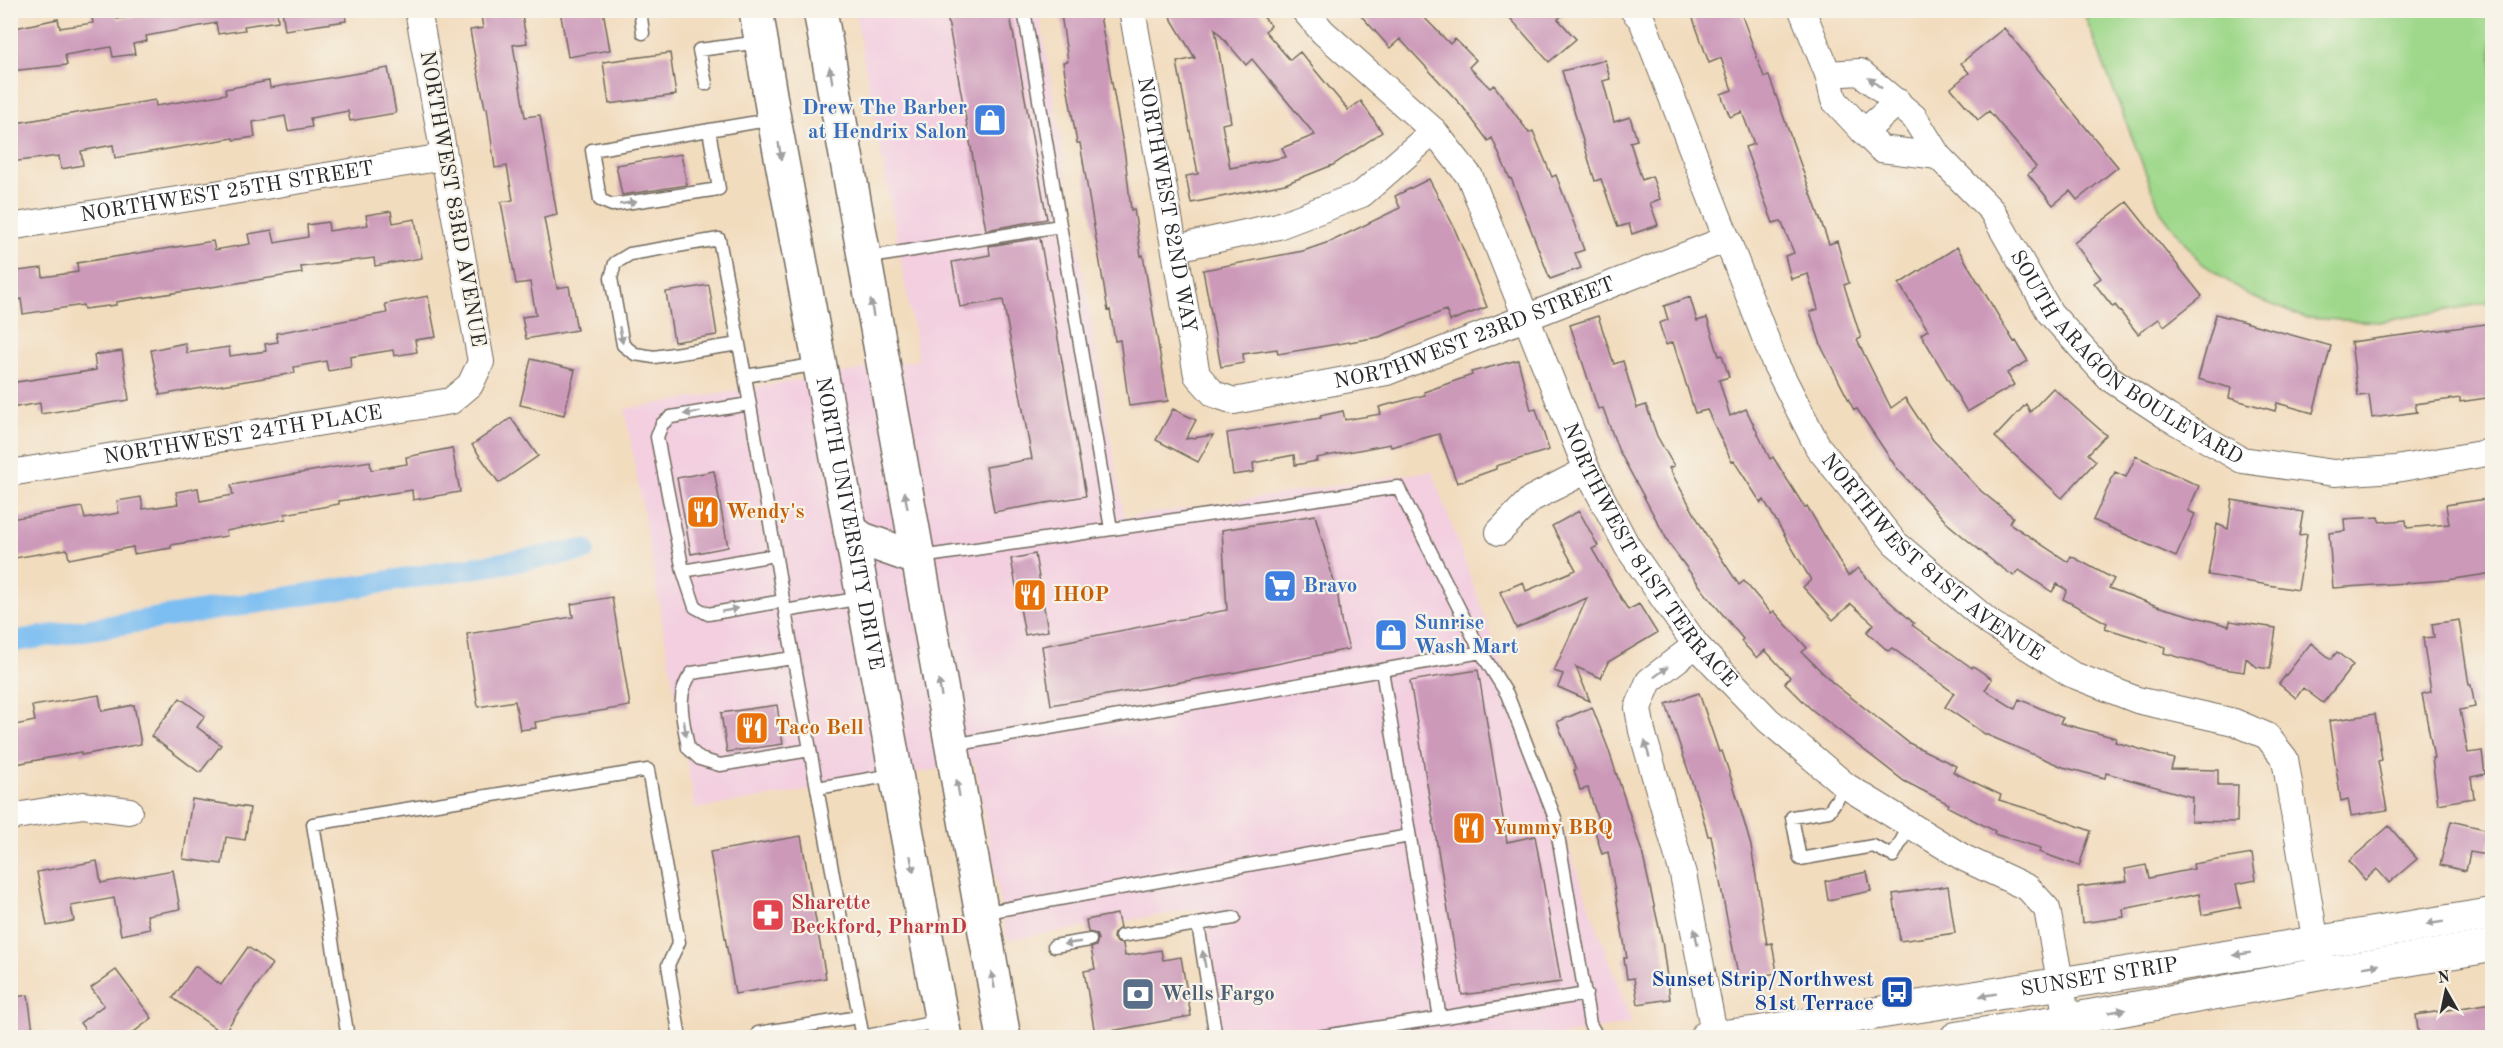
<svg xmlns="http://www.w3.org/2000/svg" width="2503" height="1048" viewBox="0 0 2503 1048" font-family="'Old Standard TT',serif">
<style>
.built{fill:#f3cfe0}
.green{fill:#9fd88b;stroke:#65825b;stroke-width:1.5}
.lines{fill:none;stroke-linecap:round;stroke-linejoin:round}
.canal{stroke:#7cbef1;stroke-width:22}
.building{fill:#cc99b9;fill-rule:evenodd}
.service-casing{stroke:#71695e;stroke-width:15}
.minor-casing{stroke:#71695e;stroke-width:28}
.tertiary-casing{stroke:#71695e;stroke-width:34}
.primary-casing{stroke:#71695e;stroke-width:36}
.service{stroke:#fff;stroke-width:12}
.minor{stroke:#fff;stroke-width:26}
.tertiary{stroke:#fff;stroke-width:32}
.primary{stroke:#fff;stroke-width:33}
.oneway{fill:#a0a0a0}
.labels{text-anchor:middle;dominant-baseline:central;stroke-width:4.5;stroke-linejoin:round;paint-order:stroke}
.shop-label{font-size:21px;font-weight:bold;fill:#366cbe;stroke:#f7f3e8;text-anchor:start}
.street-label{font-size:21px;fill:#2b2b2b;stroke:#f7f3e8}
.food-label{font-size:21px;font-weight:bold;fill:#c56008;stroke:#f7f3e8;text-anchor:start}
.health-label{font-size:21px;font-weight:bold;fill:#be3a42;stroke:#f7f3e8;text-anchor:start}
.transit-label{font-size:21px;font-weight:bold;fill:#164399;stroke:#f7f3e8;text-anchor:end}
.service-label{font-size:21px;font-weight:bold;fill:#4e5e75;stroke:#f7f3e8;text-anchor:start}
</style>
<rect width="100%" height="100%" fill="#f7f3e8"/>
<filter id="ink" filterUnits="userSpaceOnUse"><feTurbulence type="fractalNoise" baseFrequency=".0167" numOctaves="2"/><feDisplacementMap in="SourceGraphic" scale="12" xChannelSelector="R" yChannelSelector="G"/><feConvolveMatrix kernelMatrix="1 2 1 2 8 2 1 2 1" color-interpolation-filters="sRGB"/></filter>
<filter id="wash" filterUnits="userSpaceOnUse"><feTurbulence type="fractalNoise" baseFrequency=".008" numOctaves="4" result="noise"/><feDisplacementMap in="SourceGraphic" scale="24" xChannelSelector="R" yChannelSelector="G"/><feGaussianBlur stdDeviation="1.35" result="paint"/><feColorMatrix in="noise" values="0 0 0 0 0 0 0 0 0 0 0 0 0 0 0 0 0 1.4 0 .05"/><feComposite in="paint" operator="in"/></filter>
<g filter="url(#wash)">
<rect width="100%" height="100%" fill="#f2dcbe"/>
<path class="built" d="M855,11h184l85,507 308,-47 200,552 -88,15 -324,-1 -23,-128 -190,31 -32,-177 -280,46 -70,-400 294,-49z"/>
<path class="green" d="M2083,11h409v291l-113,20 -73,-4 -56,-22 -50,-34 -39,-50z"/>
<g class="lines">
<path class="canal" d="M10,642l574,-92"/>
</g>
<g id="blocks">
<path class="building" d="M109,10h6l2,9 35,-5 -1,-4h126l1,11 -34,5 1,4 -27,4 -2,-11 -70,13 1,5 -14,3 2,10 -22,3 -2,-10 -17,3 -29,5 2,10 -57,6v-42l48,-10 2,9 33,-5 -2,-10z
M282,10h63l1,11 -61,9z
M480,10h41l6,33 -14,2 12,72 15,-2 17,100 -13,3 13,70 12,-2 8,44 -51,9 -4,-22 14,-2 -6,-33 -14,2 -15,-82 12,-2 -6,-34 -12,2 -8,-60h-2l-11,-56 -4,-22 13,-2z
M560,10h43l7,40 -42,7z
M946,10h63l38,209 -61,11z
M1086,10h13l26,146 6,54 3,-1 7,47 2,-1 25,146 -39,5 -9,-66 -5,1 -5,-31 -2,1 -28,-168h-3l-14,-81 5,-1 -7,-47z
M1166,10h92l13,16 -6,5 25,29 10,-8 48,58 13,-9 21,31 -49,33 -48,19 -94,19 -5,-27 12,-2 -21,-112 18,-4zM1215,29l31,36 6,-6 63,76 -33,13 4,9 -56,11 -8,-44 9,-2z
M1356,10h61l33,34 5,-5 21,21 -7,7 21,21 4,-3 35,48 4,-2 19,46 4,-2 28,75 -9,3 6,15 -31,11 -39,-101 -1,1 -18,-41 -4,3 -25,-34 -63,-68 -10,9z
M1503,10h65l-10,9 18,20 -27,23z
M1690,10h50l24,67 5,-1 60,168 8,-3 12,42 -5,2 17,53 -4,2 34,68 14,-10 28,42 48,51 32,26 -4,6 59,39 3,-6 43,23 -5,9 51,19 69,19 1,-5 46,7 -6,41 -13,-2 -11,-9 -2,14 -27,-4 -53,-15 1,-6 -60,-19 2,-5 -44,-24 4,-9 -10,-6 -5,8 -33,-22 -5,6 -19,-13 -47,-39 -52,-57 -39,-58 -3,1 -32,-62 -12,-36 8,-3 -10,-35 -17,5 -6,-23 9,-3 -13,-32 -8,2 -28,-76 9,-3 -12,-32 -12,5 -9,-23 11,-4 -11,-32 -12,5z
M2004,28l114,139 -41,33 -7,-9 -17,14 -25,-31 8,-7 -47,-56 -11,9 -27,-32 18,-15 -8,-10z
M670,53l6,42 -67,9 -6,-42z
M1605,60l5,19 -7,2 11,41 16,-5 7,23 -7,2 12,38 10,-4 8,23 -10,4 8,22 -26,9 -3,-10 -11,3 -17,-48 -6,2 -33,-110z
M388,68l8,45 -46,8 -2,-10 -38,7 2,9 -24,4 -3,-15 -32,6 2,15 -21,3 -1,-2 -118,20 -2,-13 -32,6 2,14 -22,4 -2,-13 -49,6v-38l145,-24 1,6 70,-12 -1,-5 44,-8 1,7z
M681,154l6,31 -65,10 -6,-30z
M1429,179l24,46 34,82 -37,14 -4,-11 -67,27 -101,17 -1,-5 -34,5 1,9 -23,4 -18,-97 100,-19 29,-10 68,-33 -5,-12z
M2127,202l75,94 -38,30 -5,-7 -21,15 -23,-29 -2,2 -19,-24 7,-5 -27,-35z
M391,211l2,12 22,-4 7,39 -47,8 -1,-8 -73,9 1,6 -186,29v3l-32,4 -1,-4 -60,9 -2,-15 -11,2v-29l32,-4 1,9 35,-5 -1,-9 136,-22 2,9 35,-6 -2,-10 24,-4 3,13 33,-6 -1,-12 21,-3 1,9 39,-6 -2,-10z
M1040,238l46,258 -92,16 -8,-45 46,-8 -29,-159 -43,7 -8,-45 38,-7 -1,-9z
M1957,247l57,95 2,-1 12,20 -21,12 7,12 -47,27 -46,-78 7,-4 -29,-46z
M709,285l8,50 -43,7 -8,-50z
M428,296l8,41 -21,3 2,12 -23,4 -1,-6 -43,7 1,10 -23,4 -2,-10 -32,6 1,6 -135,22 -9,-45 34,-7 2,10 42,-6 1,9 36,-5 -1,-7 13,-2 -2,-9 111,-20 -2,-9z
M1690,297l7,24 10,-3 12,38 3,-1 7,22 -10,3 11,36 16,-7 24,50 3,-2 32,51 2,-2 41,70 10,-8 23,26 33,29 -2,2 60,43 1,-2 19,13 -7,11 30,19 4,-10 44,19 -3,5 56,15 -1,4 59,17 -3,10 47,1v15h20l-1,37 -46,-1 1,-24 -86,-24 -1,5 -42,-11 -78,-33 -40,-27 9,-14 -62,-45 -4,3 -21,-19 7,-8 -23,-20 -18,16 -30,-33 8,-7 -47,-80 -3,3 -27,-42 -2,1 -25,-52 -12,3 -22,-71 -7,3 -7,-22 9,-3 -4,-14z
M2216,314l115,32 -18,67 -36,-10 -2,8 -46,-13 2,-10 -33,-9z
M1598,316l16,48 9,-3 14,47 9,-3 11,31 17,30 -5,2 39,70 31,47 5,-4 27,32 3,-2 33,37 -5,4 31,31 76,60 47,23 -3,6 48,23 -2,5 46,14 46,17 -12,35 -40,-14 2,-4 -47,-14 1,-3 -47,-24 1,-3 -45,-23 -93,-72 -26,-26 5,-6 -25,-27 -8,8 -16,-17 2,-2 -38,-46 -35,-48 -52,-96 -15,-41 -5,1 -28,-84z
M2493,323v74l-33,5v-4l-45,6 2,8 -45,6 -3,-23 -11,1 -7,-54z
M122,351l7,49 -88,14 -1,-11 -30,5v-25l86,-13 -2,-15z
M531,359l44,11 -11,45 -44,-10z
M1518,360l13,50 5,-1 13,41 -53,16v3l-39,14 -18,-49 -48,13 -1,-3 -74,14 1,3 -22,4 -1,-10 -41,8 1,9 -21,3 -6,-42 94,-15 -1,-2 23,-5 2,9 36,-6 -2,-7 46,-12 -1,-3 48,-17 -1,-3z
M2053,388l53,47 -18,19 8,7 -34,37 -67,-61 31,-33 4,8z
M1173,409l23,11 -10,19 27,-4 -15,27 -42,-22z
M511,418l27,38 -39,27 -27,-38z
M452,448l8,44 -47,8 -1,-10 -73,11v3l-54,10 1,5 -60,12 1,5 -56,9v3l-37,6 -1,-7 -64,12 -2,-10 -52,9 -5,-39 72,-12 3,12 34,-6 -2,-12 24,-4 2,12 35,-5 -2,-12 22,-4 2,13 33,-6 -2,-10 139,-24 1,9 36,-6 -1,-7z
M2136,456l63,30 -11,25 7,3 -19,43 -83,-37 22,-48 11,5z
M714,471l14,76 -37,7 -14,-76z
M2493,498v75l-45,7 -115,8 -4,-55 16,-2 -1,-12 35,-2 1,5 26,-2 1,8 42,-4 -3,-19z
M2232,500l71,12 -4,23 8,-1 -9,56 -90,-15 9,-51 11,5z
M1579,511l19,35 -6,3 36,61 11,-6 18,29 -49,29 -7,16 -25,-11 14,34 -32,-14 5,-13 -9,-3 33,-73 -71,30 -16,-36 23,-10 3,9 50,-21 -24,-44z
M1315,515l23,81 3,25 8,28 -112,23 -186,33 -9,-59 185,-36 -5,-80z
M1035,554l13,77 -23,4 -14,-76z
M612,597l18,109 -95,16 1,6 -16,2 -5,-29 -37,6 -11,-73 106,-17 -2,-13z
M2459,620l10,65h2l4,22 -15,3 8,43 14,-2 3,23 -14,3 3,21 -36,6 -6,-46h2l-12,-64 9,-2 -8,-54 11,-1 -2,-13z
M2311,643l20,16 6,-7 16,13 -30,38 -20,-15 -7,10 -17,-14z
M1478,670l29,172 28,-6 26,146 -99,13 -52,-314z
M1699,693l20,59 3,-1 12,36 17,59 16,98 5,-1 5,30 -38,7 -28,-144h-3l-8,-30 -34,-102z
M99,695l3,16 32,-6 7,39 -60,11v-3l-71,13v-39l25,-5 -3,-15z
M180,698l25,18 -8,11 24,18 -21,28 -49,-37z
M777,705l6,39 -56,8 -6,-39z
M1592,707l16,41 34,104 20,89 8,58 -32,5 -4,-26 -7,1 -3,-21h3l-19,-106 -6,2 -9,-29 6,-2 -11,-35 -8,2 -6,-20h2l-19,-48z
M2375,714l7,46 -4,1 9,49 -36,6 -3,-17 -7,2 -12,-80z
M192,799l58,9 -5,32 -19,-3 -4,27 -39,-5z
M2451,821l42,10 -6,24 -17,-3 -4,19 -26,-6z
M2389,826l28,33 -28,24 -12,-14 -12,11 -16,-19z
M801,836l25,142 -91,16 -25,-142z
M2252,854l4,26 -20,4 5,23 -39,8 -3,-21 -76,15 1,8 -42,6 -4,-36 49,-6 -2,-12 21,-4 3,13 45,-9 -1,-5z
M97,861l4,22 72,-13 7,39 -33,6 3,14 -29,6 -7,-37 -43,8 3,15 -27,5 -10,-54z
M1867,872l4,19 -43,9 -3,-19z
M1948,886l7,47 -55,8 -7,-47z
M1117,914l3,14 -6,5 -1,5 5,5 5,1 2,12 36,-6 2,10 18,-3 10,59 -96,18 -11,-63 11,-2 -4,-21 5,-2 2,-7 -2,-5 -8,-2 -2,-12z
M248,947l24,17 -49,70 -50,-36 22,-32 26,19z
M116,970l36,48 -26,20h-35l-11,-15 24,-18 -13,-17z
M28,995l6,43h-24v-40z
M2493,1003v35h-74l-3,-23z"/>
</g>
</g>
<g filter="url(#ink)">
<use href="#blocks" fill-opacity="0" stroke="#71695e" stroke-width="1.5"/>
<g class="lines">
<defs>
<path id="service" d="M640,10l3,23
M1024,10l87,519
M706,84l-7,-34 61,-8
M709,130l10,59 -107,16 -12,-5 -8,-50 182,-31
M865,258l195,-32
M739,344l-85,13 -19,-3 -12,-9 -12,-67 4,-15 15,-9 89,-15 26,137 74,-12
M745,376l40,235 77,-13
M749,404l-78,13 -9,7 -5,13 26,134 12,36 13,7 75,-13
M921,557l477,-70 83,165 26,42 48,124 35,206 8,14
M683,571l92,-16
M785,611l32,177 76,-13
M793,658l-101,15c-18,22 -8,49 -4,75l12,11 20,6 90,-15
M1382,670l99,-18
M953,745l429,-75 58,348 -129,20
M1846,786l-17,25 -37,6 8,42 73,-13 20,10 17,-31
M817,788l46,250
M982,913l427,-77
M1198,924l36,-6
M1121,936l77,-12 18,114
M1054,946l36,-6
M1440,1018l146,-24
M862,1037l79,-16
M348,1038l-35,-214 335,-54 31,172 -11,23 12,73
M759,1038l-1,-5 101,-16"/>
<g id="minor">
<path id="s1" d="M1132,10l65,365 17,19 20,7 153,-29 340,-133"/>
<path id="s2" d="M1304,10l19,22 111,99 36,46 117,293 40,76 69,99 72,75 78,66 118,72 64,30 19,21 20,111"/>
<path id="s3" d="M1633,10l9,10 133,343 43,84 77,96 95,80 81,51 66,26 97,22 33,14 18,23 34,203"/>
<path d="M1802,10l26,64 6,26 30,32 17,17 57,7"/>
<path id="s4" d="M1828,74l32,-2 54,45 24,39 54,55 58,102 59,65 59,39 74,43 92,13 62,-4 96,-17"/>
<path d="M1864,132l34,-30"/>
<path id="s5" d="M10,227l434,-70"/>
<path d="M1176,248l102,-22 84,-32 72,-63"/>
<path id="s6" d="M10,473l441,-72 19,-16 11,-23 -63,-352"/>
<path d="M1499,532l32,-33 56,-29"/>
<path d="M1696,645l-47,36 -11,27 4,23 41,143 32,164"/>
<path d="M10,817l73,-12 46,6"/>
</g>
<g id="tertiary">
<path id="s7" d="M1705,1038l48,-5 739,-119"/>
<path d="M1956,1038l111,-18 254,-46 171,-28"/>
</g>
<g id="primary">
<path id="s8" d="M756,10l18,109 171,919"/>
<path d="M820,10l184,1028"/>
<path d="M850,530l12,9 54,19"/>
</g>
</defs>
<use href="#service" class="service-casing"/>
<use href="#minor" class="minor-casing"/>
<use href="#tertiary" class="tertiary-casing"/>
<use href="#primary" class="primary-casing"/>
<use href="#service" class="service"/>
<use href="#minor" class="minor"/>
<use href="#tertiary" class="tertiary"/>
<use href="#primary" class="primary"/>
</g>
<defs><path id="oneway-solid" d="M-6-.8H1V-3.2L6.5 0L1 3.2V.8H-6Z" transform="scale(1.5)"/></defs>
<g class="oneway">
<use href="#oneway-solid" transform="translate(831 75) rotate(-100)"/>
<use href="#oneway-solid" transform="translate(1875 83) rotate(-142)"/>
<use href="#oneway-solid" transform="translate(780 151) rotate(80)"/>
<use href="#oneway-solid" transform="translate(628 203) rotate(-9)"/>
<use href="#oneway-solid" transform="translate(872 308) rotate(-100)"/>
<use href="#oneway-solid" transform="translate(621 335) rotate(79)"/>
<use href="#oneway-solid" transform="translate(692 413) rotate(171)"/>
<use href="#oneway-solid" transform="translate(906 500) rotate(-100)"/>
<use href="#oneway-solid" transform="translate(730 610) rotate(-10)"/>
<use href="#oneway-solid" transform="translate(1661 672) rotate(-37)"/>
<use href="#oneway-solid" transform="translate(940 688) rotate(-100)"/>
<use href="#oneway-solid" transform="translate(685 728) rotate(81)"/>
<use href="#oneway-solid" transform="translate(1647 749) rotate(-106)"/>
<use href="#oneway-solid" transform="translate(958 788) rotate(-100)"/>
<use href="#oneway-solid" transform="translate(912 864) rotate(79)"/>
<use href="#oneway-solid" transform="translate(2435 923) rotate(171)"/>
<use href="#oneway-solid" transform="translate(1696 937) rotate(-101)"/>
<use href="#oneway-solid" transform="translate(1072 943) rotate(172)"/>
<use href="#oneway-solid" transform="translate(2242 954) rotate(171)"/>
<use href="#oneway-solid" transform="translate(1204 959) rotate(-100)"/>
<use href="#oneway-solid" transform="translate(2371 966) rotate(-9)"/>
<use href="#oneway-solid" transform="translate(993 980) rotate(-101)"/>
<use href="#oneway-solid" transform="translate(1988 995) rotate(171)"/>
<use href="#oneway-solid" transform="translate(2117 1011) rotate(-10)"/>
</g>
</g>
<defs>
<symbol id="shop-square" viewBox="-11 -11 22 22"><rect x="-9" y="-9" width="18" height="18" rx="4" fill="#3f7fe0" stroke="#f7f3e8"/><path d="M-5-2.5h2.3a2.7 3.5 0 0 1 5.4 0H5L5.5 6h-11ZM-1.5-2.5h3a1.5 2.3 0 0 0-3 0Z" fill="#fff"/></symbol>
<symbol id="restaurant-square" viewBox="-11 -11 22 22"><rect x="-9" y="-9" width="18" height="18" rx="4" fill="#e8710a" stroke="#f7f3e8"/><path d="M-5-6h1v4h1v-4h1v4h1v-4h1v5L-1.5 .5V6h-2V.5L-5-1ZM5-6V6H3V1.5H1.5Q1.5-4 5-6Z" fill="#fff"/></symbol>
<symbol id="supermarket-square" viewBox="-11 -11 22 22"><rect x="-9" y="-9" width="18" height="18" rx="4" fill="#3f7fe0" stroke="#f7f3e8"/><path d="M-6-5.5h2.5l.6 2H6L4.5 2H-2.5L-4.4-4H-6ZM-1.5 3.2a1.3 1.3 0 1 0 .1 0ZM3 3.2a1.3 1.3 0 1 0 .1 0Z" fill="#fff"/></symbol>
<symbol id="pharmacy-square" viewBox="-11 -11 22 22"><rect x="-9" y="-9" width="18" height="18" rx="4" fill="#e0444e" stroke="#f7f3e8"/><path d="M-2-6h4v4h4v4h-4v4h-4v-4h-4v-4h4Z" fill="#fff"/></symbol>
<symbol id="bus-square" viewBox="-11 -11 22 22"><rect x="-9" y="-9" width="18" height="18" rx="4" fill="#1a4fb4" stroke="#f7f3e8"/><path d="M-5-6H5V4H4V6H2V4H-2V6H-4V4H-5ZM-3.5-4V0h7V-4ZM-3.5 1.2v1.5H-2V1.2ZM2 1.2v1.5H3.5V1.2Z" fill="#fff"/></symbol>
<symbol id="bank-square" viewBox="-11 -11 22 22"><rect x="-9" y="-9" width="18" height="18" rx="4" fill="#5c6f8a" stroke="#f7f3e8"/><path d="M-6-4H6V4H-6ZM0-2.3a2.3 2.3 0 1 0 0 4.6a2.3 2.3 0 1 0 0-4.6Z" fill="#fff"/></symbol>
</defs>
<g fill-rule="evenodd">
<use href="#shop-square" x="971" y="101" width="38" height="38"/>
<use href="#restaurant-square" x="684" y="493" width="38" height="38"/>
<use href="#supermarket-square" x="1261" y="567" width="38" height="38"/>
<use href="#restaurant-square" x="1011" y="576" width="38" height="38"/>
<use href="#shop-square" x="1372" y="616" width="38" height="38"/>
<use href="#restaurant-square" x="733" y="709" width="38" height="38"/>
<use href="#restaurant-square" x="1450" y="809" width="38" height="38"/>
<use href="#pharmacy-square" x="749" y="896" width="38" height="38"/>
<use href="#bus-square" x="1878" y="973" width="38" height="38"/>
<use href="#bank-square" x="1119" y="975" width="38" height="38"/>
</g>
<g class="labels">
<g class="shop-label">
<text x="967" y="108" text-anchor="end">Drew The Barber<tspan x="967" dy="24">at Hendrix Salon</tspan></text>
<text x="1303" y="586">Bravo</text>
<text x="1414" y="623">Sunrise<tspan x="1414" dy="24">Wash Mart</tspan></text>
</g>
<g class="street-label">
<text stroke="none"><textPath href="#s5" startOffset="220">NORTHWEST 25TH STREET</textPath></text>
<text transform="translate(452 199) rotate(80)">NORTHWEST 83RD AVENUE</text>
<text stroke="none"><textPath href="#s1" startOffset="198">NORTHWEST 82ND WAY</textPath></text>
<text stroke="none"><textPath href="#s1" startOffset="668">NORTHWEST 23RD STREET</textPath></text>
<text stroke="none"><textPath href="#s4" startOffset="429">SOUTH ARAGON BOULEVARD</textPath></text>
<text stroke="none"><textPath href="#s6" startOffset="236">NORTHWEST 24TH PLACE</textPath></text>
<text stroke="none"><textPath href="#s8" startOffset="522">NORTH UNIVERSITY DRIVE</textPath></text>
<text stroke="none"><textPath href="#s2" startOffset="657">NORTHWEST 81ST TERRACE</textPath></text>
<text stroke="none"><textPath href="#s3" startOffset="636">NORTHWEST 81ST AVENUE</textPath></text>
<text stroke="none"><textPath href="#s7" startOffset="399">SUNSET STRIP</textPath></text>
</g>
<g class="food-label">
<text x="726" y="512">Wendy's</text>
<text x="1053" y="595">IHOP</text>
<text x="775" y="728">Taco Bell</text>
<text x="1492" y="828">Yummy BBQ</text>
</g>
<g class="health-label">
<text x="791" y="903">Sharette<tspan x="791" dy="24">Beckford, PharmD</tspan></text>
</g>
<g class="transit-label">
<text x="1874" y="980">Sunset Strip/Northwest<tspan x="1874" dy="24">81st Terrace</tspan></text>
</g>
<g class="service-label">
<text x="1161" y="994">Wells Fargo</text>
</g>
</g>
<rect width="2503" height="1048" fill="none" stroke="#f7f3e8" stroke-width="36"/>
<g transform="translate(2446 991) rotate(351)" stroke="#f7f3e8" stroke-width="4.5" paint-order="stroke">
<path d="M0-4.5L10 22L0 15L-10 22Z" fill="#2b2b2b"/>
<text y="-9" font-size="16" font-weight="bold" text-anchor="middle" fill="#2b2b2b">N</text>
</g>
</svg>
